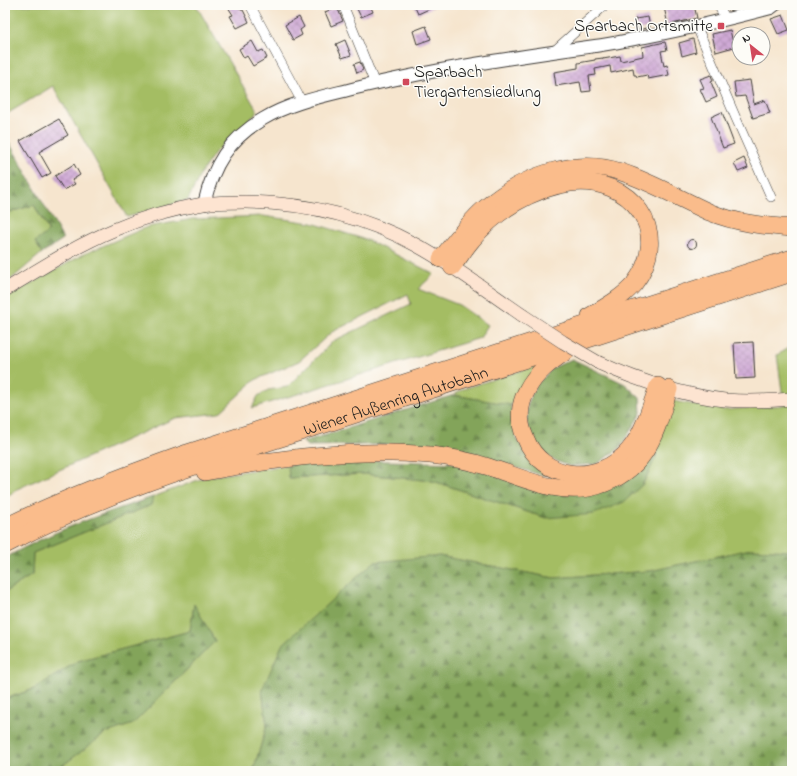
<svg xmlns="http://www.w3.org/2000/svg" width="797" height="776" viewBox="0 0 797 776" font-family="'Indie Flower',sans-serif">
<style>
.green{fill:#a4bd64;stroke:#606c40}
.forest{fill:url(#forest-firs);stroke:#50603b}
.building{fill:url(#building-cross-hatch)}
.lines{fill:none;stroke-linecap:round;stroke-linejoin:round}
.minor-casing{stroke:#3d3a37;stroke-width:10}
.tertiary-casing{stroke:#3d3a37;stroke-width:14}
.secondary-casing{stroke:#3d3a37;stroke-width:14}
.motorway-casing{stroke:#3d3a37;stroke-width:18}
.minor{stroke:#fff;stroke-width:9}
.tertiary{stroke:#fff;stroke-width:12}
.secondary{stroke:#fde4d1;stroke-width:13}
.motorway{stroke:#fabc8b;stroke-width:17}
.secondary-bridge-casing{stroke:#3d3a37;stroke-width:14;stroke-linecap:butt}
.secondary-bridge{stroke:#fde4d1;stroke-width:13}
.poi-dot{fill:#d1495b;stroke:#fdfcf7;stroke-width:1.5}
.labels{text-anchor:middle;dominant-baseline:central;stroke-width:3;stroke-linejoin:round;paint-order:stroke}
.poi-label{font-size:17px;fill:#1c1c1c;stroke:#fdfcf7;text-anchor:end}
.street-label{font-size:17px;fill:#1c1c1c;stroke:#fdfcf7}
</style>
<defs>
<pattern id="forest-firs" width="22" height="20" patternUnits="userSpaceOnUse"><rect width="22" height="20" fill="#83a45a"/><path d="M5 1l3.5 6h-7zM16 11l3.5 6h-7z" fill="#6a854a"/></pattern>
<pattern id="building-cross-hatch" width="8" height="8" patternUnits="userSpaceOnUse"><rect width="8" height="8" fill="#cfa9d5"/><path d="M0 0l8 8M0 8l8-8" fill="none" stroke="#b191b6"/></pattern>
</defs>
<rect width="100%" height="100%" fill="#fdfcf7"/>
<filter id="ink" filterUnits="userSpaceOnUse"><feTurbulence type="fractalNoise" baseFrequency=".025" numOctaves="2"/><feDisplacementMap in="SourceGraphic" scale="8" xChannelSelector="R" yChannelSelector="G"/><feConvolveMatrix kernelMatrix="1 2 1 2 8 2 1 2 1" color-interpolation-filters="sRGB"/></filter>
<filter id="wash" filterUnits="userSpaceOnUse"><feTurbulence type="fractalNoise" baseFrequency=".012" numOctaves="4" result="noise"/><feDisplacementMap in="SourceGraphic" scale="16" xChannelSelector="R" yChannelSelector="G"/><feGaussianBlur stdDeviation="0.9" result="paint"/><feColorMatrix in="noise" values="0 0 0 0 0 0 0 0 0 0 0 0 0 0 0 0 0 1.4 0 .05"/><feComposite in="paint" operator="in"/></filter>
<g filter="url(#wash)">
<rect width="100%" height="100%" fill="#f6e5ce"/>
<path class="green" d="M5,5h191l62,107 -42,39 -15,22 -13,27 -61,17 -74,-131 -48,29z
M34,205l15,27 -14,10 7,11 -33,28 -4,-6v-65l2,3z
M263,216l49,7 55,17 67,34 -16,15 41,16 29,20 -8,13 -228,70 6,-12 10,-6 19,-3 46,-46 78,-37 -3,-10 -76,38 -33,29 -44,19 -36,33 -44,5 -158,71 -12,9v-200l79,-44 63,-27 46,-8z
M792,345v206l-41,-2 -101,22 -96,7 -115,-22 -177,134 5,35 -14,46h-198l51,-38 27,-9 82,-83 -21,-36 -4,26 -112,30 -44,28 -29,10v-107l27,-17 1,-22 118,-48 2,-8 53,-20 82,-12 1,13 75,-4 69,7 113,37 106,-67 21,-50 51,9 60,-5 -7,-50z
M538,365l-27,40 -57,-10 9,-6z"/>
<path class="forest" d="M5,135l58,104 -21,14 -7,-11 14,-11 -15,-26 -27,8 -2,-3z
M572,359l53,25 15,14 1,15 -20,34 -24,17 -28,2 -18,-7 -14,-13 -10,-22 1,-20 8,-19 17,-17z
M454,395l57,10 5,34 29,37 -81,-24 -53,-8 -104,2 -4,-4z
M652,451l5,4 -14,29 -19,18 -30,12 -48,4 -113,-37 -69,-7 -75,4 -1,-13 30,-6 137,4 97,28z
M153,497l-2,8 -118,48 -1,22 -27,17v-34c47,-27 97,-44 148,-61z
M751,549l41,2v220h-539l14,-46 -5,-35 20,-45 92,-83 65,-6 115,22 96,-7z
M194,604l21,37 -82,83 -27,9 -51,38h-50v-72l29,-10 44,-28 112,-30z"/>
<g id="blocks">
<path class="building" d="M233,5h5l3,5h2l6,12 -12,6 -7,-12 3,-1 -5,-8z
M355,5h15l3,7 -12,5z
M414,5h24l-20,9z
M675,5h19l3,13 -29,7 -4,-18z
M337,7l6,14 -12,5 -6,-14z
M783,15l6,15 -11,4 -7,-15z
M299,17l5,10 -4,3 2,5 -9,5 -8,-15z
M648,17l2,10 -12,3 -3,-11z
M426,26l5,13 -14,5 -4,-13z
M730,30l4,17 -18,5 -4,-18z
M693,39l3,13 -14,4 -3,-13z
M345,40l6,15 -9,3 -6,-14z
M252,41l6,11 5,-2 4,8 -14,8 -6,-10 -3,2 -5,-9z
M665,42l2,8 -6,1 3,15 3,-1 2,10 -21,4 -1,-4 -10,2 -1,-2h-2l-1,-7 -22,5 -1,-7 -15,3 1,6 -7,1 2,15 -9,1 -2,-10 -24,4 -2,-14 24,-4v-5l17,-3v-1l8,-1v1l17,-3 1,5 22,-5 -1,-9z
M360,62l3,8 -6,3 -3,-9z
M711,75l2,6 -2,1 6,15 -11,5 -6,-13 4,-1 -4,-9z
M750,80l4,24 11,-4 5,13 -17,5 -8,-22 -9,1 -2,-15z
M722,112l12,32 -11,4 -12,-31z
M59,119l9,16 -29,17 12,21 -9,5 -22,-37z
M744,158l4,10 -10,4 -4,-9z
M74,164l6,11 -8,5 3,4 -11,6 -9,-14z
M687.5 244a4.5 4.5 0 1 1 9 0a4.5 4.5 0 1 1-9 0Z
M753,342l2,36 -19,1 -2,-36z"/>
</g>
</g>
<g filter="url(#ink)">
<use href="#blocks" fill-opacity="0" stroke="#3d3a37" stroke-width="1"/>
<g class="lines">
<defs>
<path id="minor" d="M250,5l52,97
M343,5l32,79
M718,5l8,14
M697,27l38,89 36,81
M553,52l52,-47"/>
<path id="tertiary" d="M204,204c9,-39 25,-65 59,-85 28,-17 62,-23 93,-31 79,-19 159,-31 239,-42 17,-2 33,-6 50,-9 42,-8 84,-18 126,-29l4,-3"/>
<path id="secondary" d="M5,290c36,-22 72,-45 111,-61 28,-12 57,-20 87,-25 14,-2 28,-2 42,-2 60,1 118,14 171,43 37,20 71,46 106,70
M599,363c40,18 81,32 126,37 22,2 45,1 67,-1"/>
<g id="motorway">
<path d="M441,259c13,-17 27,-36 43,-50 37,-32 89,-53 137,-37 31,10 59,27 88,40 27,11 55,14 83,16"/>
<path d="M452,267c7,-9 13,-19 20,-27 23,-29 61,-52 98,-57 61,-8 104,49 64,101 -12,14 -29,23 -44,32"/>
<path d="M568,350c-16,11 -32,22 -41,40 -8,15 -9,31 -2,47 17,45 74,48 104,13 15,-18 21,-42 29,-64"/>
<path d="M205,472c74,-14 149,-24 225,-17 20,2 40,6 59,12 34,11 72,30 108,19 51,-16 58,-52 72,-97"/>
<path d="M5,527c59,-29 120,-52 182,-74l605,-195"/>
<path id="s1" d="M5,545c105,-56 220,-89 333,-125 151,-49 303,-98 454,-147"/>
</g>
</defs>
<use href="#minor" class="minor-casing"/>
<use href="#tertiary" class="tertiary-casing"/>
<use href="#secondary" class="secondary-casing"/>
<use href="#motorway" class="motorway-casing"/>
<use href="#minor" class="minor"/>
<use href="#tertiary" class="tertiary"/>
<use href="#secondary" class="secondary"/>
<use href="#motorway" class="motorway"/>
<defs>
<path id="secondary-bridge" d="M522,315l41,27 36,21"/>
</defs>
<use href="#secondary-bridge" class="secondary-bridge-casing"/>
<use href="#secondary-bridge" class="secondary-bridge"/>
</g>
</g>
<g class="poi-dot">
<rect x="717" y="22" width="8" height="8" rx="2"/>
<rect x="402" y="78" width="8" height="8" rx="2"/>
</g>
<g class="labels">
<g class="poi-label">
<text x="713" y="26">Sparbach Ortsmitte</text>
<text x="414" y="72" text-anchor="start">Sparbach<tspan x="414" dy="20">Tiergartensiedlung</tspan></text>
</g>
<g class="street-label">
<text stroke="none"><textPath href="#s1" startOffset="417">Wiener Außenring Autobahn</textPath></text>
</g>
</g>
<rect width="797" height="776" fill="none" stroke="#fdfcf7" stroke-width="20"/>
<g transform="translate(751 46) rotate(330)"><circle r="19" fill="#fdfcf7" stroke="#a3a29f"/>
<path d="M0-3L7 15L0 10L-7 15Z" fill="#d1495b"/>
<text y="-6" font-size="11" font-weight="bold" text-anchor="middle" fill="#1c1c1c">N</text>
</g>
</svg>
